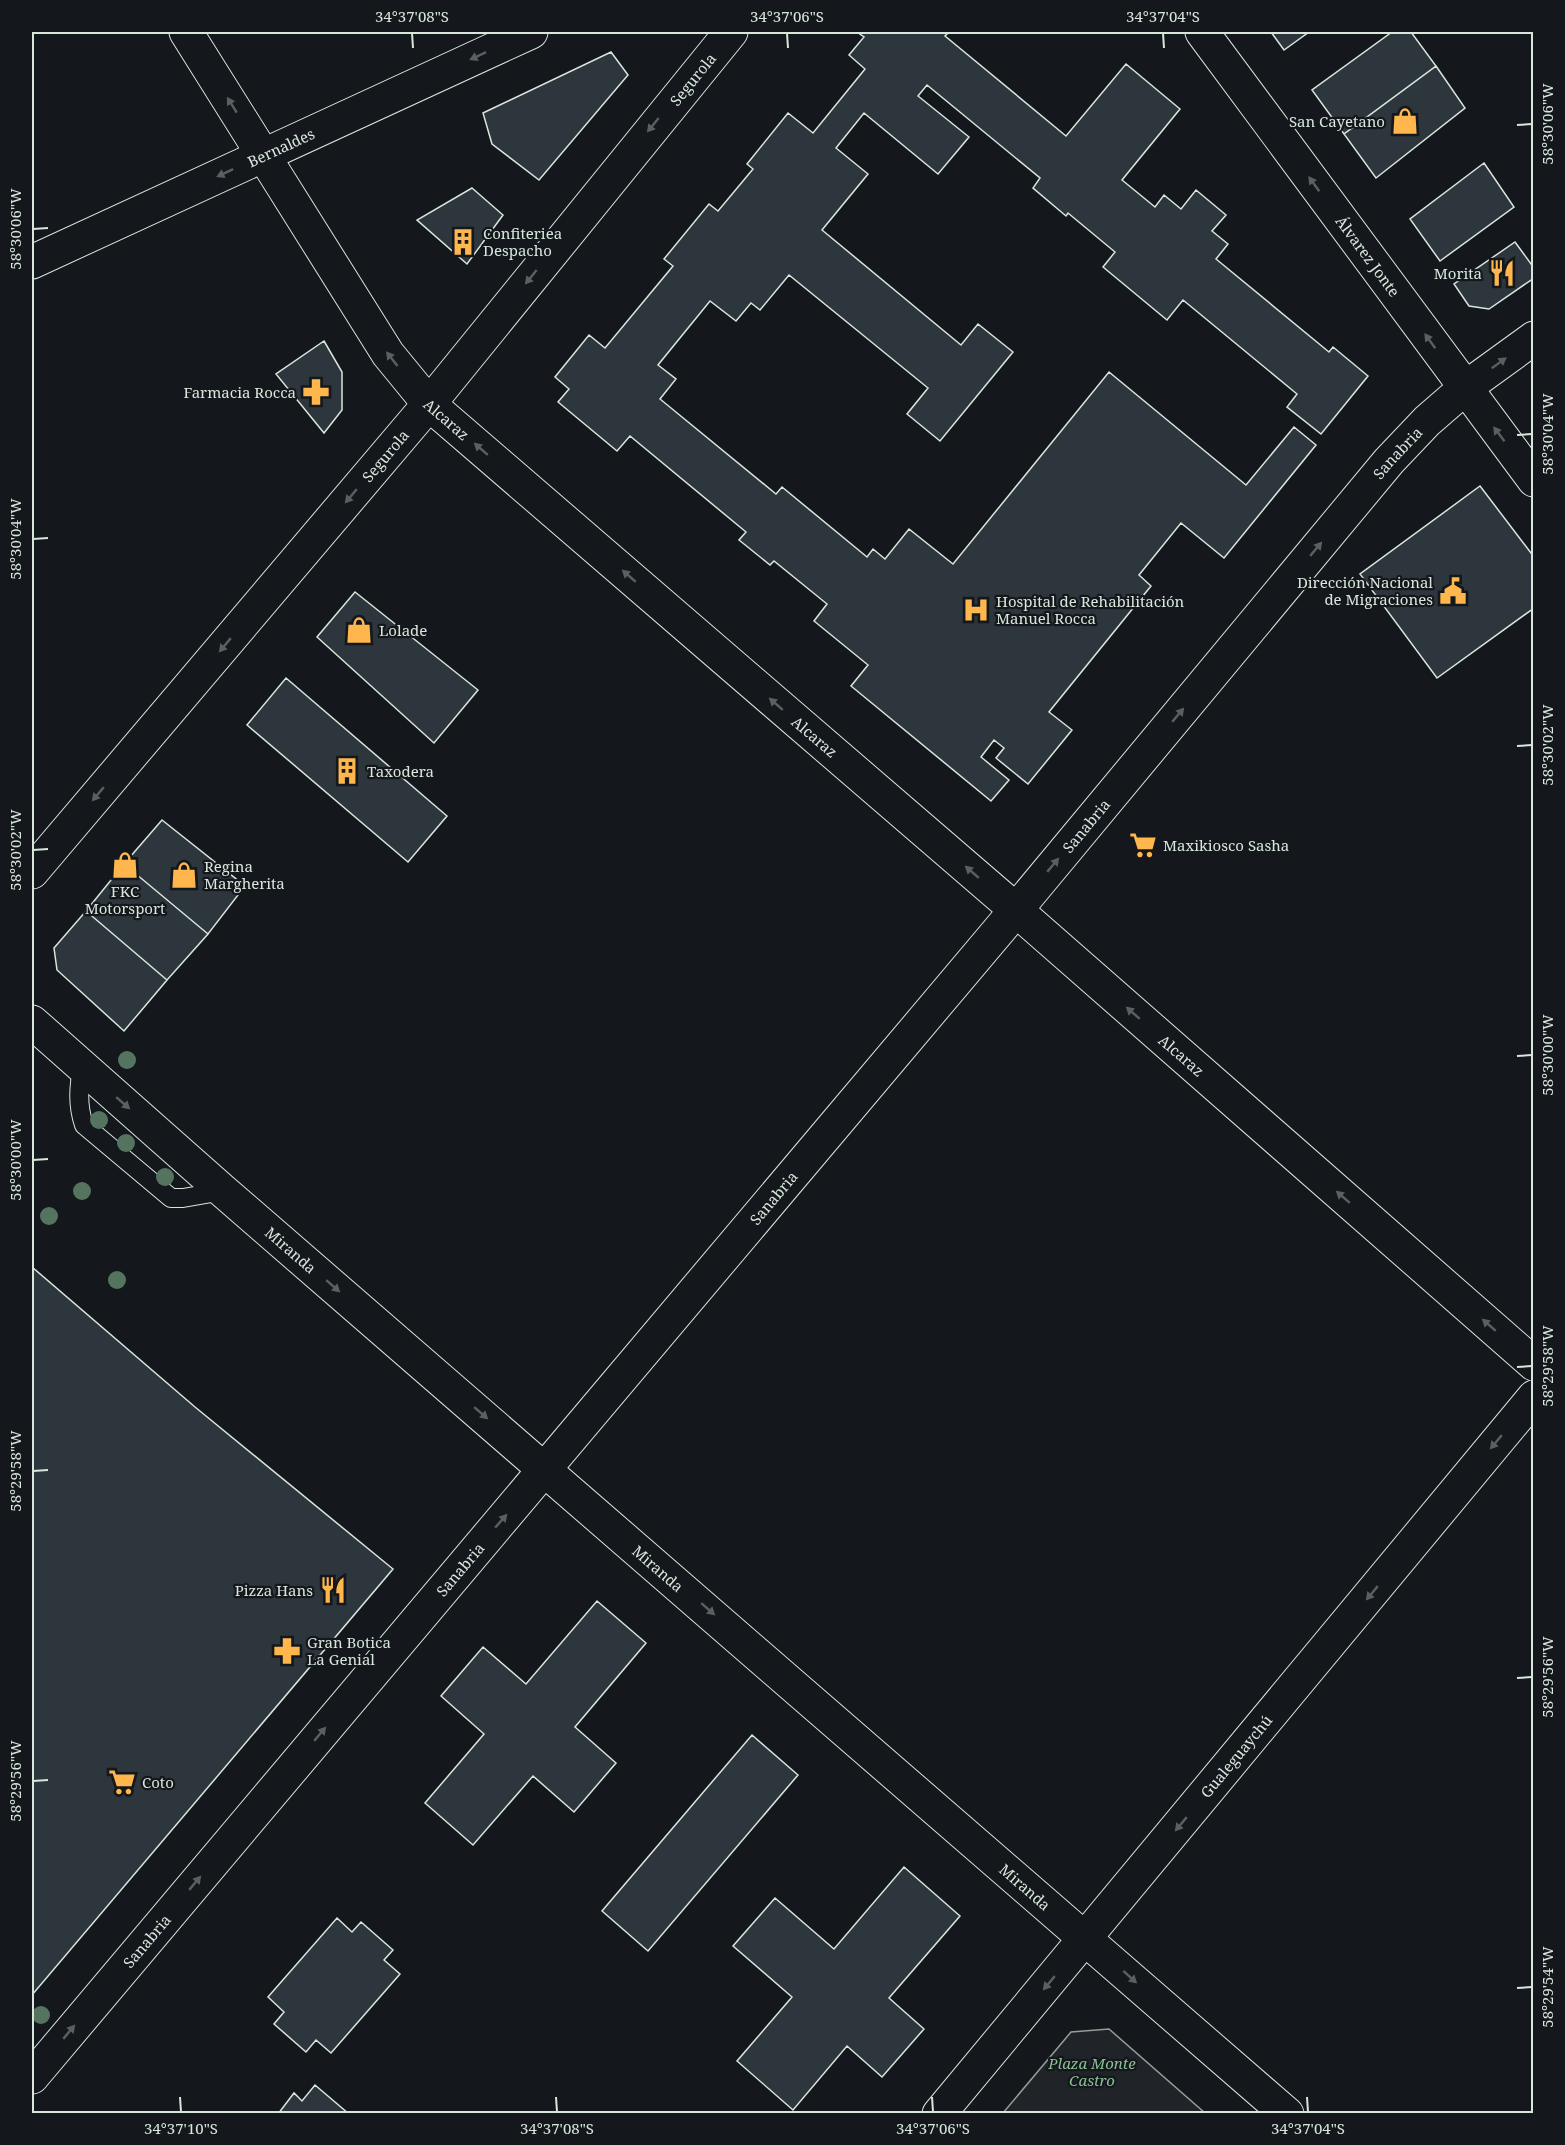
<svg xmlns="http://www.w3.org/2000/svg" width="1565" height="2145" viewBox="0 0 1565 2145" font-family="'Noto Serif',serif">
<style>
.green{fill:#202428;stroke:#939e99;stroke-width:1.5}
.building{fill:#2c363c;stroke:#d8e6dc;stroke-width:1.5}
.lines{fill:none;stroke-linecap:round;stroke-linejoin:round}
.service-casing{stroke:#d8e6dc;stroke-width:20}
.minor-casing{stroke:#d8e6dc;stroke-width:35}
.tertiary-casing{stroke:#d8e6dc;stroke-width:35}
.service{stroke:#14181c;stroke-width:18}
.minor{stroke:#14181c;stroke-width:33}
.tertiary{stroke:#14181c;stroke-width:33}
.tree{fill:#55745f}
.oneway{fill:#59605f}
.ticks{fill:none;stroke:#d8e6dc;stroke-width:2}
.labels{text-anchor:middle;dominant-baseline:central;stroke-width:4.5;stroke-linejoin:round;paint-order:stroke}
.street-label{font-size:15px;fill:#d8e6dc;stroke:#14181c}
.poi-label{font-size:15px;fill:#d8e6dc;stroke:#14181c;text-anchor:start}
.park-label{font-size:15px;font-style:italic;fill:#8ac095;stroke:#14181c}
.neatline{fill:none;stroke:#d8e6dc;stroke-width:2}
.ticks-label{font-size:15px;text-anchor:middle;fill:#d8e6dc}
</style>
<rect width="100%" height="100%" fill="#14181c"/>
<path class="green" d="M1109,2029l96,84h-202l68,-81z"/>
<path class="building" d="M857,32h92l-4,4 121,100 60,-72 54,45 -58,71 33,27 9,-12 17,14 15,-19 30,25 -14,16 16,13 -12,15 113,93 4,-5 35,29 -47,58 -34,-27 10,-13 -114,-94 -16,20 -64,-53 12,-15 -47,-39 -2,3 -33,-28 7,-10 -113,-93 -9,11 51,41 -31,37 -74,-61 -28,35 32,26 -46,56 139,115 17,-21 35,28 -73,89 -33,-27 21,-26 -139,-113 -29,35 -9,-7 -15,18 -26,-20 -52,64 18,14 -16,20 116,95 6,-7 85,70 6,-8 12,10 24,-30 44,35 156,-192 137,113 48,-58 22,18 -92,113 -43,-35 -42,52 12,11 -102,126 23,18 -44,54 -32,-26 8,-10 -10,-8 -13,17 28,23 -18,21 -140,-115 17,-21 -54,-44 13,-17 -53,-43 -4,4 -31,-25 7,-8 -116,-96 -13,15 -59,-49 11,-13 -14,-12 34,-42 16,13 68,-82 -9,-7 45,-55 9,7 35,-42 -6,-5 41,-51 25,20 52,-64 -16,-14 15,-18z
M1271,32h38l-25,18z
M1392,32h19l25,34 -92,68 -32,-44z
M611,52l17,23 -89,105 -47,-36 -9,-31z
M1436,66l29,42 -89,70 -32,-44z
M1484,163l30,44 -74,54 -30,-42z
M472,188l31,27 -36,49 -50,-44z
M1515,242l19,26v10l-45,31 -20,-3 -15,-22z
M324,341l18,31v38l-18,23 -48,-59z
M1480,486l54,71v51l-97,70 -77,-104z
M355,592l123,98 -44,53 -117,-106z
M286,678l161,138 -39,46 -161,-137z
M162,820l83,66 -37,48 -84,-70z
M124,864l84,70 -41,46 -81,-69z
M86,911l81,69 -43,51 -67,-61 -3,-22z
M32,1267l163,140 198,162 -361,426z
M597,1601l49,42 -71,84 41,36 -42,49 -41,-36 -60,69 -48,-42 59,-69 -43,-38 42,-49 43,37z
M752,1735l46,40 -150,176 -46,-40z
M904,1867l56,49 -71,82 35,31 -42,48 -35,-31 -54,64 -56,-49 55,-64 -59,-51 42,-48 59,51z
M337,1918l15,14 9,-10 32,28 -9,10 16,14 -69,79 -15,-13 -10,12 -32,-28 10,-12 -16,-15z
M315,2085l34,29h-71l16,-21 8,8z"/>
<g class="lines">
<defs>
<path id="service" d="M82,1066c-3,22 -5,38 2,59l87,73h12l40,-7"/>
<g id="minor">
<path id="s1" d="M186,32l202,322 41,50 587,506 518,454"/>
<path id="s2" d="M32,262l499,-230"/>
<path id="s3" d="M32,1022l191,169 1064,923"/>
<path id="s4" d="M939,2114l595,-717"/>
</g>
<g id="tertiary">
<path id="s5" d="M1202,32l332,448"/>
<path id="s6" d="M32,872l397,-468 302,-372"/>
<path id="s7" d="M32,2077l984,-1167 373,-449 38,-40 38,-33 69,-50"/>
</g>
</defs>
<use href="#service" class="service-casing"/>
<use href="#minor" class="minor-casing"/>
<use href="#tertiary" class="tertiary-casing"/>
<use href="#service" class="service"/>
<use href="#minor" class="minor"/>
<use href="#tertiary" class="tertiary"/>
</g>
<g class="tree">
<circle cx="127" cy="1060" r="9"/>
<circle cx="99" cy="1120" r="9"/>
<circle cx="126" cy="1143" r="9"/>
<circle cx="165" cy="1177" r="9"/>
<circle cx="82" cy="1191" r="9"/>
<circle cx="49" cy="1216" r="9"/>
<circle cx="117" cy="1280" r="9"/>
<circle cx="41" cy="2015" r="9"/>
</g>
<defs><path id="oneway-solid" d="M-6-.8H1V-3.2L6.5 0L1 3.2V.8H-6Z" transform="scale(1.5)"/></defs>
<g class="oneway">
<use href="#oneway-solid" transform="translate(478 56) rotate(155)"/>
<use href="#oneway-solid" transform="translate(232 105) rotate(-122)"/>
<use href="#oneway-solid" transform="translate(653 125) rotate(129)"/>
<use href="#oneway-solid" transform="translate(225 173) rotate(155)"/>
<use href="#oneway-solid" transform="translate(1314 184) rotate(-126)"/>
<use href="#oneway-solid" transform="translate(531 277) rotate(129)"/>
<use href="#oneway-solid" transform="translate(1430 341) rotate(-126)"/>
<use href="#oneway-solid" transform="translate(392 359) rotate(-128)"/>
<use href="#oneway-solid" transform="translate(1499 363) rotate(-36)"/>
<use href="#oneway-solid" transform="translate(1499 434) rotate(-127)"/>
<use href="#oneway-solid" transform="translate(481 449) rotate(-139)"/>
<use href="#oneway-solid" transform="translate(351 496) rotate(130)"/>
<use href="#oneway-solid" transform="translate(1316 549) rotate(-50)"/>
<use href="#oneway-solid" transform="translate(629 576) rotate(-139)"/>
<use href="#oneway-solid" transform="translate(225 645) rotate(130)"/>
<use href="#oneway-solid" transform="translate(776 704) rotate(-139)"/>
<use href="#oneway-solid" transform="translate(1178 715) rotate(-50)"/>
<use href="#oneway-solid" transform="translate(98 794) rotate(130)"/>
<use href="#oneway-solid" transform="translate(1053 865) rotate(-50)"/>
<use href="#oneway-solid" transform="translate(972 872) rotate(-139)"/>
<use href="#oneway-solid" transform="translate(1133 1013) rotate(-139)"/>
<use href="#oneway-solid" transform="translate(123 1103) rotate(41)"/>
<use href="#oneway-solid" transform="translate(1343 1197) rotate(-139)"/>
<use href="#oneway-solid" transform="translate(333 1286) rotate(41)"/>
<use href="#oneway-solid" transform="translate(1489 1325) rotate(-139)"/>
<use href="#oneway-solid" transform="translate(481 1413) rotate(41)"/>
<use href="#oneway-solid" transform="translate(1496 1442) rotate(130)"/>
<use href="#oneway-solid" transform="translate(501 1521) rotate(-49)"/>
<use href="#oneway-solid" transform="translate(1372 1593) rotate(130)"/>
<use href="#oneway-solid" transform="translate(708 1609) rotate(41)"/>
<use href="#oneway-solid" transform="translate(320 1734) rotate(-50)"/>
<use href="#oneway-solid" transform="translate(1181 1824) rotate(130)"/>
<use href="#oneway-solid" transform="translate(195 1883) rotate(-50)"/>
<use href="#oneway-solid" transform="translate(1130 1977) rotate(42)"/>
<use href="#oneway-solid" transform="translate(1049 1983) rotate(130)"/>
<use href="#oneway-solid" transform="translate(69 2032) rotate(-50)"/>
</g>
<path class="ticks" d="M412,33l1,15M787,33l1,15M1163,33l1,15M1517,125l15,-1M33,229l15,-1M1517,435l15,-1M33,539l15,-1M1517,746l15,-1M33,850l15,-1M1517,1056l15,-1M33,1160l15,-1M1517,1367l15,-1M33,1471l15,-1M1517,1678l15,-1M33,1781l15,-1M1517,1988l15,-1M180,2097l1,15M556,2097l1,15M932,2097l1,15M1307,2097l1,15"/>
<defs>
<symbol id="shop-bare" viewBox="-9 -9 18 18"><path d="M-5-2.5h2.3a2.7 3.5 0 0 1 5.4 0H5L5.5 6h-11ZM-1.5-2.5h3a1.5 2.3 0 0 0-3 0Z" fill="#ffb74d" stroke="#14181c" stroke-width="2.5" paint-order="stroke"/></symbol>
<symbol id="building-bare" viewBox="-9 -9 18 18"><path d="M-4-6H4V6H1V3H-1V6H-4ZM-2.5-4.3h1.7v1.8h-1.7ZM.8-4.3h1.7v1.8H.8ZM-2.5-1h1.7V.8h-1.7ZM.8-1h1.7V.8H.8Z" fill="#ffb74d" stroke="#14181c" stroke-width="2.5" paint-order="stroke"/></symbol>
<symbol id="restaurant-bare" viewBox="-9 -9 18 18"><path d="M-5-6h1v4h1v-4h1v4h1v-4h1v5L-1.5 .5V6h-2V.5L-5-1ZM5-6V6H3V1.5H1.5Q1.5-4 5-6Z" fill="#ffb74d" stroke="#14181c" stroke-width="2.5" paint-order="stroke"/></symbol>
<symbol id="pharmacy-bare" viewBox="-9 -9 18 18"><path d="M-2-6h4v4h4v4h-4v4h-4v-4h-4v-4h4Z" fill="#ffb74d" stroke="#14181c" stroke-width="2.5" paint-order="stroke"/></symbol>
<symbol id="civic-bare" viewBox="-9 -9 18 18"><path d="M-.6-6.5H3V-4.5H.6V-3L4-1V1h2V6H-6V1h2V-1L-.6-3ZM-1.2 2.5V6h2.4V2.5Z" fill="#ffb74d" stroke="#14181c" stroke-width="2.5" paint-order="stroke"/></symbol>
<symbol id="hospital-bare" viewBox="-9 -9 18 18"><path d="M-5-5h3v3.5h4V-5h3V5h-3V1.5h-4V5h-3Z" fill="#ffb74d" stroke="#14181c" stroke-width="2.5" paint-order="stroke"/></symbol>
<symbol id="supermarket-bare" viewBox="-9 -9 18 18"><path d="M-6-5.5h2.5l.6 2H6L4.5 2H-2.5L-4.4-4H-6ZM-1.5 3.2a1.3 1.3 0 1 0 .1 0ZM3 3.2a1.3 1.3 0 1 0 .1 0Z" fill="#ffb74d" stroke="#14181c" stroke-width="2.5" paint-order="stroke"/></symbol>
</defs>
<g fill-rule="evenodd">
<use href="#shop-bare" x="1386" y="102" width="38" height="38"/>
<use href="#building-bare" x="444" y="223" width="38" height="38"/>
<use href="#restaurant-bare" x="1483" y="254" width="38" height="38"/>
<use href="#pharmacy-bare" x="297" y="373" width="38" height="38"/>
<use href="#civic-bare" x="1434" y="572" width="38" height="38"/>
<use href="#hospital-bare" x="957" y="591" width="38" height="38"/>
<use href="#shop-bare" x="340" y="611" width="38" height="38"/>
<use href="#building-bare" x="328" y="752" width="38" height="38"/>
<use href="#supermarket-bare" x="1124" y="826" width="38" height="38"/>
<use href="#shop-bare" x="106" y="846" width="38" height="38"/>
<use href="#shop-bare" x="165" y="856" width="38" height="38"/>
<use href="#restaurant-bare" x="314" y="1571" width="38" height="38"/>
<use href="#pharmacy-bare" x="268" y="1632" width="38" height="38"/>
<use href="#supermarket-bare" x="103" y="1763" width="38" height="38"/>
</g>
<g class="labels">
<g class="street-label">
<text stroke="none"><textPath href="#s6" startOffset="1032">Segurola</textPath></text>
<text stroke="none"><textPath href="#s2" startOffset="274">Bernaldes</textPath></text>
<text stroke="none"><textPath href="#s5" startOffset="279">Álvarez Jonte</textPath></text>
<text stroke="none"><textPath href="#s1" startOffset="468">Alcaraz</textPath></text>
<text stroke="none"><textPath href="#s7" startOffset="2122">Sanabria</textPath></text>
<text stroke="none"><textPath href="#s6" startOffset="546">Segurola</textPath></text>
<text stroke="none"><textPath href="#s1" startOffset="954">Alcaraz</textPath></text>
<text stroke="none"><textPath href="#s7" startOffset="1636">Sanabria</textPath></text>
<text stroke="none"><textPath href="#s1" startOffset="1440">Alcaraz</textPath></text>
<text stroke="none"><textPath href="#s7" startOffset="1150">Sanabria</textPath></text>
<text stroke="none"><textPath href="#s3" startOffset="345">Miranda</textPath></text>
<text stroke="none"><textPath href="#s3" startOffset="831">Miranda</textPath></text>
<text stroke="none"><textPath href="#s7" startOffset="664">Sanabria</textPath></text>
<text stroke="none"><textPath href="#s4" startOffset="465">Gualeguaychú</textPath></text>
<text stroke="none"><textPath href="#s3" startOffset="1317">Miranda</textPath></text>
<text stroke="none"><textPath href="#s7" startOffset="178">Sanabria</textPath></text>
</g>
<g class="poi-label">
<text x="1385" y="121" text-anchor="end">San Cayetano</text>
<text x="483" y="233">Confiteriea<tspan x="483" dy="17">Despacho</tspan></text>
<text x="1482" y="273" text-anchor="end">Morita</text>
<text x="296" y="392" text-anchor="end">Farmacia Rocca</text>
<text x="1433" y="582" text-anchor="end">Dirección Nacional<tspan x="1433" dy="17">de Migraciones</tspan></text>
<text x="996" y="601">Hospital de Rehabilitación<tspan x="996" dy="17">Manuel Rocca</tspan></text>
<text x="379" y="630">Lolade</text>
<text x="367" y="771">Taxodera</text>
<text x="1163" y="845">Maxikiosco Sasha</text>
<text x="204" y="866">Regina<tspan x="204" dy="17">Margherita</tspan></text>
<text x="125" y="891" text-anchor="middle">FKC<tspan x="125" dy="17">Motorsport</tspan></text>
<text x="313" y="1590" text-anchor="end">Pizza Hans</text>
<text x="307" y="1642">Gran Botica<tspan x="307" dy="17">La Genial</tspan></text>
<text x="142" y="1782">Coto</text>
</g>
<g class="park-label">
<text x="1092" y="2063">Plaza Monte<tspan x="1092" dy="17">Castro</tspan></text>
</g>
</g>
<rect width="1565" height="2145" fill="none" stroke="#14181c" stroke-width="66"/>
<rect x="33" y="33" width="1499" height="2079" class="neatline"/>
<g class="ticks-label">
<text x="412" y="22">34°37'08"S</text>
<text x="787" y="22">34°37'06"S</text>
<text x="1163" y="22">34°37'04"S</text>
<text transform="translate(1548 124) rotate(-90)" y="5">58°30'06"W</text>
<text transform="translate(16 229) rotate(-90)" y="5">58°30'06"W</text>
<text transform="translate(1548 434) rotate(-90)" y="5">58°30'04"W</text>
<text transform="translate(16 539) rotate(-90)" y="5">58°30'04"W</text>
<text transform="translate(1548 745) rotate(-90)" y="5">58°30'02"W</text>
<text transform="translate(16 850) rotate(-90)" y="5">58°30'02"W</text>
<text transform="translate(1548 1055) rotate(-90)" y="5">58°30'00"W</text>
<text transform="translate(16 1160) rotate(-90)" y="5">58°30'00"W</text>
<text transform="translate(1548 1366) rotate(-90)" y="5">58°29'58"W</text>
<text transform="translate(16 1471) rotate(-90)" y="5">58°29'58"W</text>
<text transform="translate(1548 1677) rotate(-90)" y="5">58°29'56"W</text>
<text transform="translate(16 1781) rotate(-90)" y="5">58°29'56"W</text>
<text transform="translate(1548 1987) rotate(-90)" y="5">58°29'54"W</text>
<text x="181" y="2134">34°37'10"S</text>
<text x="557" y="2134">34°37'08"S</text>
<text x="933" y="2134">34°37'06"S</text>
<text x="1308" y="2134">34°37'04"S</text>
</g>
</svg>
